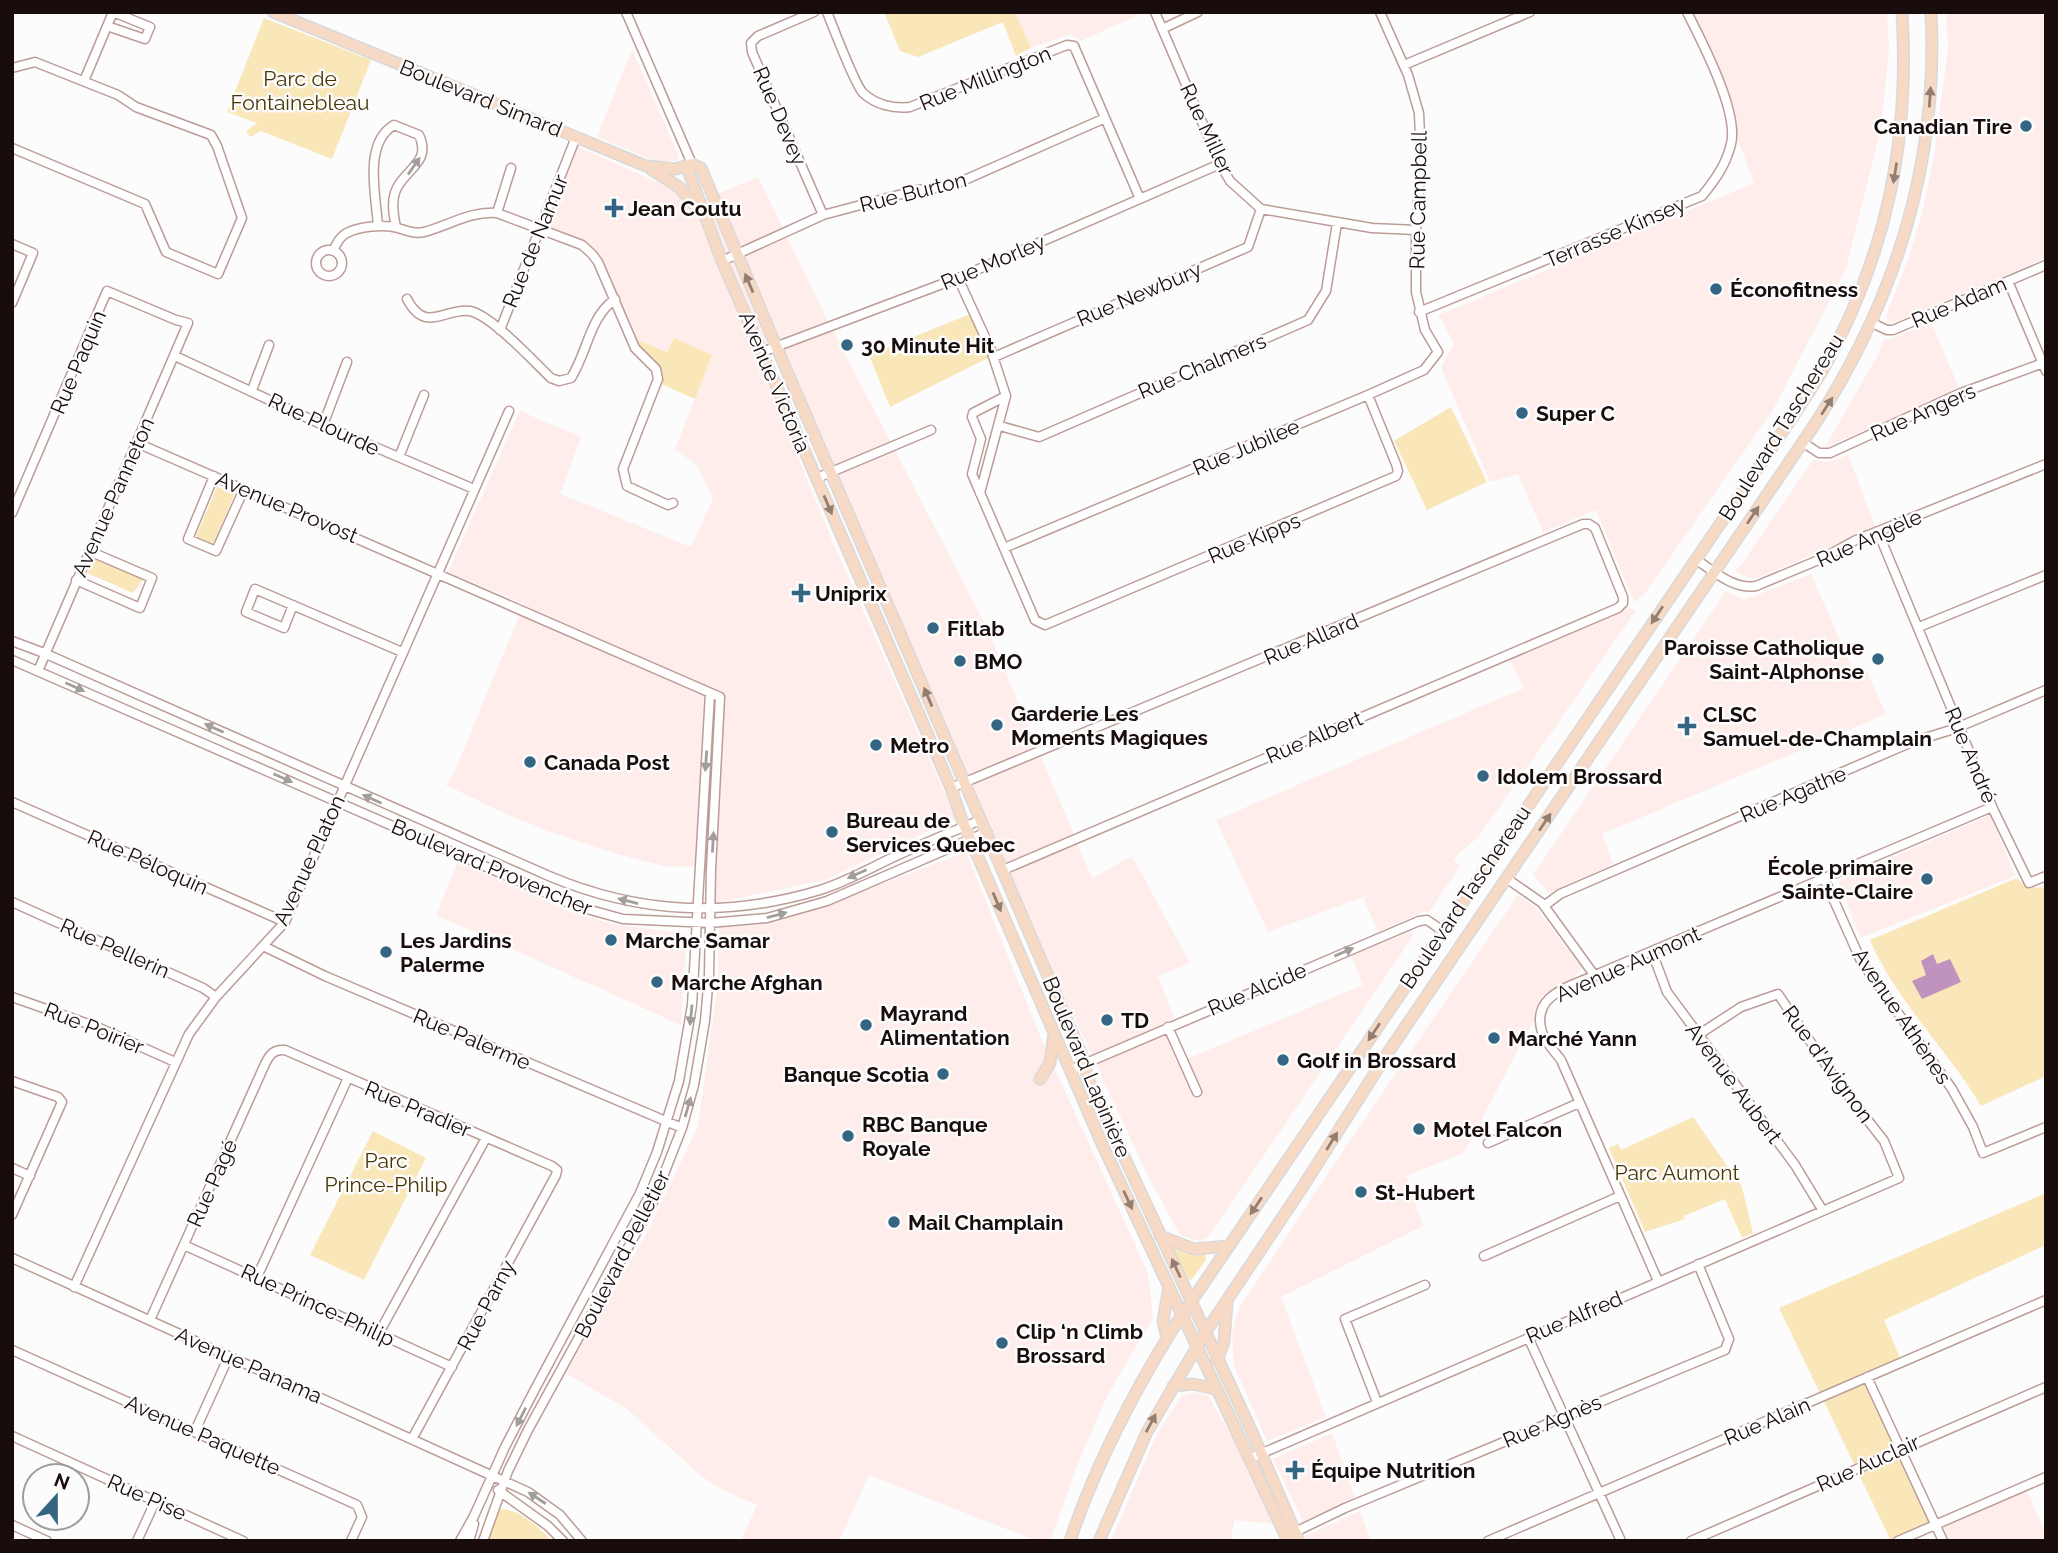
<svg xmlns="http://www.w3.org/2000/svg" width="2058" height="1553" viewBox="0 0 2058 1553" font-family="Raleway,sans-serif">
<style>
.built{fill:#feedea}
.green{fill:#fae7b9}
.water{fill:#c092be}
.lines{fill:none;stroke-linecap:round;stroke-linejoin:round}
.minor-casing{stroke:#bc9c97;stroke-width:11}
.major-casing{stroke:#dad8d8;stroke-width:13}
.minor{stroke:#fff;stroke-width:8}
.major{stroke:#f7dac5;stroke-width:10}
.oneway{fill:#937e72}
.oneway2{fill:#a39e9e}
.poi-dot{fill:#346683;stroke:#fcfcfc;stroke-width:2.5}
.labels{text-anchor:middle;dominant-baseline:central;stroke-width:5;stroke-linejoin:round;paint-order:stroke}
.park-label{font-size:21px;fill:#473705;stroke:#fcfcfc}
.street-label{font-size:21px;fill:#180d0c;stroke:#fcfcfc}
.poi-label{font-size:21px;font-weight:bold;fill:#180d0c;stroke:#fcfcfc;text-anchor:start}
</style>
<rect width="100%" height="100%" fill="#fcfcfc"/>
<path class="built" d="M1015,12h129l-63,29 -11,-7 -39,14z
M1691,12h196l2,37 -8,80 -35,140 -72,139 -130,187 -10,7 -38,-92 -53,22 -25,-58 -28,8 -49,-115 13,-23 -15,-29 315,-132z
M1946,12h100v246l-153,65 -5,-2 -2,-5 22,-56 14,-47 12,-56 14,-109z
M632,49l47,108 -2,4h-22l-58,-24z
M577,146l102,46 12,13 67,-28 70,144 -75,27 80,195 123,275 -131,62 -114,24 1,-38 -44,1 -51,-13 -58,-19 -53,-21 -60,-29 8,-12 70,-169 -76,-32 72,-161 61,26 -21,57 131,53 22,-48 -16,-34 -22,-16 37,-94 -38,-16 -7,13 -32,-13 -36,-85 -18,-12 -35,-15z
M1931,322l29,69 -135,56 54,-94 5,-14h6z
M832,329l154,297 106,252 40,-22 58,107 -32,13 16,42 -11,6 14,39 186,-78 -12,-30 59,-23 3,4 -204,300 -9,6 -20,-7 -34,-63 -122,-263 -243,-561z
M1848,455l28,73 -121,51 -14,-4 -6,-5 6,-5 72,-105 15,2z
M1811,574l44,101 12,-3 19,42 -284,120 11,30 -64,29 -16,-18 193,-284 18,9z
M1629,608l7,2 -62,90 -95,136 -26,23 7,7 -31,46 -4,-1 -47,21 -15,-35 -95,35 -52,-112 308,-132 -15,-29z
M1990,815l25,61 -155,62 -21,-57z
M966,852l77,191 105,230 5,45 -47,80 -28,65 -28,78h-13l-168,-66 -30,66h-98l16,-36 -37,-16 -20,-14 -73,-66 -61,-36 82,-142 50,-105 20,-143 1,-55 45,-4 76,-24z
M458,861l112,51 42,12 75,10 -6,91 -245,-110z
M1518,895l17,12 47,61 -51,57 -67,128 -58,23 17,50 -142,71 45,120 -59,24 -33,-75 -2,-33 7,-25 108,-163z
M1197,1392l11,4 28,46 37,82 -39,-4 -3,21h-120l45,-105 25,-40z
M1332,1433l24,67 -53,21 -30,-62z
M2027,1491l19,45v5h-96l-7,-13z
M1360,1511l11,30h-64l-2,-5z"/>
<path class="green" d="M884,12h131l16,36 -15,8 -13,-34 -85,35 -18,-6z
M264,18l107,42 -39,99 -71,-28 -11,6 -4,-6 11,-8 -30,-11z
M975,312l19,43 -104,52 -21,-52z
M674,338l38,17 -17,44 -36,-16 -2,-17 -22,-27 32,13z
M1451,407l36,75 -60,28 -33,-69z
M217,487l18,6 -22,51 -17,-8z
M96,557l47,22 -10,14 -46,-20z
M2017,878l10,10 16,-1 3,7v182l-65,30c-34,-57 -85,-105 -111,-166z
M1693,1117l49,70 11,46 -11,5 -17,-39 -41,17 1,3 -40,13 -36,-84 9,-4 3,6z
M373,1131l53,27 -62,122 -54,-25z
M2046,1193v52l-162,75 17,40 -38,16 70,145 -42,20 -112,-233z
M1172,1246l33,7 1,7 -14,19 -4,1z
M502,1509c20,2 36,18 50,32h-63l9,-30z"/>
<path class="water" d="M1933,954l4,10 13,-5 11,23 -39,17 -10,-18 14,-6 -5,-14z"/>
<g class="lines">
<defs>
<path id="minor" d="M626,12l66,152
M814,12l-56,24 -7,7 1,9 71,163
M827,12c6,15 28,73 36,81 13,12 31,16 47,14l157,-62 7,1 66,153
M1155,12l65,152 10,17 31,28 111,19 44,2
M1162,29l36,-17
M1404,65l126,-53
M12,68l23,-6 83,33 18,12 75,28 6,11 25,72 -24,56 -52,-22 -21,-48 -133,-56
M84,81l29,-69 37,15 -5,12 -38,-13
M497,213l14,-45
M378,226c-2,-30 -15,-83 16,-101l25,10c11,24 -7,31 -19,48 -10,13 -7,30 -4,44
M12,244l21,9 -21,50
M316 263a13 13 0 1 1 26 0a13 13 0 1 1-26 0Z
M333,251c3,-7 6,-13 12,-17 13,-8 40,-10 53,-6 10,3 16,6 26,4 26,-7 46,-21 73,-19l85,32 10,9 6,8 37,86 21,21 2,10 -35,90 4,17 41,19 5,-2
M722,261l101,-46 94,-25 34,-4 152,-67
M958,278l33,72 15,46 -26,97
M2008,281l38,90
M407,299c19,36 38,8 63,12 21,4 64,51 81,67l8,3 12,-3c17,-27 18,-60 44,-79
M1419,312l283,-116c13,-16 24,-31 29,-52 8,-32 -29,-102 -44,-132
M1872,323l15,7h6l153,-65
M500,330l76,-193
M762,352l196,-74 262,-114
M175,356l148,69 151,64
M994,357l254,-110 13,-38
M252,390l17,-45
M1006,396l-33,17 -1,4 9,22 -9,35 63,146 10,5 351,-149 2,-5 -2,-7 -28,-69
M323,425l24,-63
M1000,426l39,11 269,-117 18,-29 11,-68
M1802,442l17,11h11l131,-60 85,-31
M137,443l583,254 -9,173 -2,105 -4,46 -11,64 -12,43 -29,74 -125,228 -20,41 -25,70
M399,457l25,-62
M214,476l-26,63 28,12 28,-62
M817,478l114,-48
M12,513l95,-222 69,29 12,3 -150,348
M1878,532l116,279 35,72 17,-7
M1004,548l364,-153 56,-25 14,-18 -13,-22 -9,-38v-62l5,-69 -2,-48 -11,-38 -28,-63
M1695,559c18,11 38,31 61,27l65,-27 35,-19 190,-76
M76,580l64,28 12,-30 -63,-27
M293,605l-9,23 -38,-16 9,-23 147,63
M1919,627l127,-52
M12,641l32,12 505,223c90,38 178,42 271,14 26,-8 52,-23 78,-35 27,-12 55,-24 83,-35
M12,660l564,246 47,13 87,4 57,-5 60,-17 160,-69
M951,788l632,-264h6l6,4 28,69v6l-5,5 -615,262
M12,802l273,120
M1506,878l36,25 53,73
M1824,878l37,83 91,128 21,38 10,26 63,-26
M12,902l191,86 13,9
M1544,906l16,-12 352,-152 42,-13 92,-39
M263,946l62,30 357,152
M1652,952l15,40 128,173 28,46
M12,997l85,30 78,35
M1168,1027l29,65
M1070,1070l349,-149 8,-1 16,11
M12,1081l46,16 4,5 -50,113
M1488,1143l91,-40
M12,1168l18,8
M184,1245l268,122
M1484,1256l136,-60
M12,1258l516,234 32,23 22,26
M257,1277l91,-199
M1658,1281l-97,-221c-6,-8 -16,-18 -19,-28 -12,-39 32,-46 58,-59l392,-166
M74,1287l115,-253 27,-37 69,-75 224,-511
M150,1320l115,-256c5,-10 9,-15 20,-14l267,116 5,4 -1,5 -144,264
M379,1333l107,-195
M1528,1337l93,204
M12,1350l345,155 5,12 -11,24
M1867,1377l76,164
M1377,1402l-32,-83 80,-34
M195,1431l34,-75
M12,1436l231,105
M1251,1458l648,-280 -15,-37 -47,-60 -59,-87 -37,13 -43,28
M498,1490l50,36 15,15
M12,1525l35,16
M1295,1532l50,-24 380,-158 4,-11 -31,-75
M137,1541l18,-39
M460,1541l14,-25 31,-69 29,-56 106,-198 17,-41 22,-71 13,-76 18,-312
M469,1541l5,-17
M1488,1541l558,-241
M1691,1541l355,-154
M1898,1541l148,-64"/>
<path id="major" d="M273,12l373,154 30,3 16,-5
M692,164l9,4 75,178 306,709 6,24 164,353 47,109
M692,164l-3,9 33,88 229,527 11,32 140,324 186,397
M652,170l27,17 20,23
M1040,1079l10,-16 4,-29
M1160,1236l34,13 35,-3
M1167,1338l-4,-17 6,-34
M1217,1360l7,-18 3,-40
M1173,1386l20,-2 23,5
M1070,1541c25,-76 62,-146 104,-214l578,-850c24,-37 51,-73 73,-111 62,-113 85,-226 77,-354
M1099,1541l48,-109 58,-99 97,-145 87,-137 422,-621c83,-126 128,-266 120,-418"/>
</defs>
<use href="#minor" class="minor-casing"/>
<use href="#major" class="major-casing"/>
<use href="#minor" class="minor"/>
<use href="#major" class="major"/>
</g>
<defs><path id="oneway-solid" d="M-6-.8H1V-3.2L6.5 0L1 3.2V.8H-6Z" transform="scale(1.75)"/></defs>
<g class="oneway">
<use href="#oneway-solid" transform="translate(1930 97) rotate(-86)"/>
<use href="#oneway-solid" transform="translate(1895 173) rotate(99)"/>
<use href="#oneway-solid" transform="translate(749 283) rotate(-113)"/>
<use href="#oneway-solid" transform="translate(1827 406) rotate(-57)"/>
<use href="#oneway-solid" transform="translate(828 505) rotate(67)"/>
<use href="#oneway-solid" transform="translate(1753 515) rotate(-56)"/>
<use href="#oneway-solid" transform="translate(1657 615) rotate(124)"/>
<use href="#oneway-solid" transform="translate(928 697) rotate(-113)"/>
<use href="#oneway-solid" transform="translate(1545 822) rotate(-56)"/>
<use href="#oneway-solid" transform="translate(997 902) rotate(67)"/>
<use href="#oneway-solid" transform="translate(1374 1032) rotate(124)"/>
<use href="#oneway-solid" transform="translate(1332 1141) rotate(-58)"/>
<use href="#oneway-solid" transform="translate(1128 1200) rotate(65)"/>
<use href="#oneway-solid" transform="translate(1256 1206) rotate(124)"/>
<use href="#oneway-solid" transform="translate(1176 1268) rotate(-115)"/>
<use href="#oneway-solid" transform="translate(1151 1423) rotate(-62)"/>
</g>
<g class="oneway2">
<use href="#oneway-solid" transform="translate(414 166) rotate(-55)"/>
<use href="#oneway-solid" transform="translate(75 687) rotate(24)"/>
<use href="#oneway-solid" transform="translate(214 728) rotate(-156)"/>
<use href="#oneway-solid" transform="translate(706 761) rotate(94)"/>
<use href="#oneway-solid" transform="translate(283 778) rotate(24)"/>
<use href="#oneway-solid" transform="translate(372 799) rotate(-156)"/>
<use href="#oneway-solid" transform="translate(713 842) rotate(-87)"/>
<use href="#oneway-solid" transform="translate(857 874) rotate(156)"/>
<use href="#oneway-solid" transform="translate(628 901) rotate(-166)"/>
<use href="#oneway-solid" transform="translate(777 915) rotate(-15)"/>
<use href="#oneway-solid" transform="translate(1344 952) rotate(-23)"/>
<use href="#oneway-solid" transform="translate(691 1015) rotate(96)"/>
<use href="#oneway-solid" transform="translate(688 1107) rotate(-74)"/>
<use href="#oneway-solid" transform="translate(521 1417) rotate(117)"/>
<use href="#oneway-solid" transform="translate(537 1498) rotate(-147)"/>
</g>
<g class="poi-dot">
<circle cx="2026" cy="126" r="7"/>
<path d="M610.5 197.5h7v7h7v7h-7v7h-7v-7h-7v-7h7z"/>
<circle cx="1716" cy="289" r="7"/>
<circle cx="847" cy="345" r="7"/>
<circle cx="1522" cy="413" r="7"/>
<path d="M797.5 582.5h7v7h7v7h-7v7h-7v-7h-7v-7h7z"/>
<circle cx="933" cy="628" r="7"/>
<circle cx="1878" cy="659" r="7"/>
<circle cx="960" cy="661" r="7"/>
<circle cx="997" cy="725" r="7"/>
<path d="M1683.5 715.5h7v7h7v7h-7v7h-7v-7h-7v-7h7z"/>
<circle cx="876" cy="745" r="7"/>
<circle cx="530" cy="762" r="7"/>
<circle cx="1483" cy="776" r="7"/>
<circle cx="832" cy="832" r="7"/>
<circle cx="1927" cy="879" r="7"/>
<circle cx="611" cy="940" r="7"/>
<circle cx="386" cy="952" r="7"/>
<circle cx="657" cy="982" r="7"/>
<circle cx="1107" cy="1020" r="7"/>
<circle cx="866" cy="1025" r="7"/>
<circle cx="1494" cy="1038" r="7"/>
<circle cx="1283" cy="1060" r="7"/>
<circle cx="943" cy="1074" r="7"/>
<circle cx="1419" cy="1129" r="7"/>
<circle cx="848" cy="1136" r="7"/>
<circle cx="1361" cy="1192" r="7"/>
<circle cx="894" cy="1222" r="7"/>
<circle cx="1002" cy="1343" r="7"/>
<path d="M1291.5 1459.5h7v7h7v7h-7v7h-7v-7h-7v-7h7z"/>
</g>
<g class="labels">
<g class="park-label">
<text x="300" y="78">Parc de<tspan x="300" dy="24">Fontainebleau</tspan></text>
<text x="386" y="1160">Parc<tspan x="386" dy="24">Prince-Philip</tspan></text>
<text x="1677" y="1172">Parc Aumont</text>
</g>
<g class="street-label">
<text transform="translate(985 78) rotate(-22)">Rue Millington</text>
<text transform="translate(481 98) rotate(22)">Boulevard Simard</text>
<text transform="translate(780 116) rotate(67)">Rue Devey</text>
<text transform="translate(1207 129) rotate(65)">Rue Miller</text>
<text transform="translate(913 192) rotate(-14)">Rue Burton</text>
<text transform="translate(1418 200) rotate(-89)">Rue Campbell</text>
<text transform="translate(1615 232) rotate(-23)">Terrasse Kinsey</text>
<text transform="translate(535 241) rotate(-68)">Rue de Namur</text>
<text transform="translate(993 262) rotate(-23)">Rue Morley</text>
<text transform="translate(1139 294) rotate(-23)">Rue Newbury</text>
<text transform="translate(1959 302) rotate(-23)">Rue Adam</text>
<text transform="translate(78 362) rotate(-67)">Rue Paquin</text>
<text transform="translate(1202 366) rotate(-23)">Rue Chalmers</text>
<text transform="translate(775 382) rotate(67)">Avenue Victoria</text>
<text transform="translate(1923 412) rotate(-24)">Rue Angers</text>
<text transform="translate(324 424) rotate(25)">Rue Plourde</text>
<text transform="translate(1781 427) rotate(-58)">Boulevard Taschereau</text>
<text transform="translate(1246 447) rotate(-23)">Rue Jubilee</text>
<text transform="translate(113 497) rotate(-66)">Avenue Panneton</text>
<text transform="translate(287 507) rotate(23)">Avenue Provost</text>
<text transform="translate(1254 538) rotate(-23)">Rue Kipps</text>
<text transform="translate(1869 538) rotate(-24)">Rue Angèle</text>
<text transform="translate(1311 639) rotate(-23)">Rue Allard</text>
<text transform="translate(1314 737) rotate(-23)">Rue Albert</text>
<text transform="translate(1971 755) rotate(67)">Rue André</text>
<text transform="translate(1793 794) rotate(-23)">Rue Agathe</text>
<text transform="translate(309 860) rotate(-65)">Avenue Platon</text>
<text transform="translate(148 862) rotate(24)">Rue Péloquin</text>
<text transform="translate(492 867) rotate(23)">Boulevard Provencher</text>
<text transform="translate(1465 897) rotate(-56)">Boulevard Taschereau</text>
<text transform="translate(115 948) rotate(24)">Rue Pellerin</text>
<text transform="translate(1628 964) rotate(-24)">Avenue Aumont</text>
<text transform="translate(1257 989) rotate(-23)">Rue Alcide</text>
<text transform="translate(1902 1016) rotate(56)">Avenue Athènes</text>
<text transform="translate(94 1028) rotate(22)">Rue Poirier</text>
<text transform="translate(472 1039) rotate(23)">Rue Palerme</text>
<text transform="translate(1828 1064) rotate(54)">Rue d'Avignon</text>
<text transform="translate(1087 1067) rotate(67)">Boulevard Lapinière</text>
<text transform="translate(1734 1083) rotate(53)">Avenue Aubert</text>
<text transform="translate(418 1109) rotate(23)">Rue Pradier</text>
<text transform="translate(212 1183) rotate(-66)">Rue Pagé</text>
<text transform="translate(622 1254) rotate(-63)">Boulevard Pelletier</text>
<text transform="translate(318 1305) rotate(25)">Rue Prince-Philip</text>
<text transform="translate(486 1305) rotate(-62)">Rue Parny</text>
<text transform="translate(1574 1317) rotate(-23)">Rue Alfred</text>
<text transform="translate(249 1365) rotate(24)">Avenue Panama</text>
<text transform="translate(1552 1421) rotate(-23)">Rue Agnès</text>
<text transform="translate(1767 1421) rotate(-23)">Rue Alain</text>
<text transform="translate(203 1435) rotate(24)">Avenue Paquette</text>
<text transform="translate(1868 1463) rotate(-24)">Rue Auclair</text>
<text transform="translate(147 1497) rotate(24)">Rue Pise</text>
</g>
<g class="poi-label">
<text x="2012" y="126" text-anchor="end">Canadian Tire</text>
<text x="628" y="208">Jean Coutu</text>
<text x="1730" y="289">Éconofitness</text>
<text x="861" y="345">30 Minute Hit</text>
<text x="1536" y="413">Super C</text>
<text x="815" y="593">Uniprix</text>
<text x="947" y="628">Fitlab</text>
<text x="1864" y="647" text-anchor="end">Paroisse Catholique<tspan x="1864" dy="24">Saint-Alphonse</tspan></text>
<text x="974" y="661">BMO</text>
<text x="1011" y="713">Garderie Les<tspan x="1011" dy="24">Moments Magiques</tspan></text>
<text x="1703" y="714">CLSC<tspan x="1703" dy="24">Samuel-de-Champlain</tspan></text>
<text x="890" y="745">Metro</text>
<text x="544" y="762">Canada Post</text>
<text x="1497" y="776">Idolem Brossard</text>
<text x="846" y="820">Bureau de<tspan x="846" dy="24">Services Quebec</tspan></text>
<text x="1913" y="867" text-anchor="end">École primaire<tspan x="1913" dy="24">Sainte-Claire</tspan></text>
<text x="400" y="940">Les Jardins<tspan x="400" dy="24">Palerme</tspan></text>
<text x="625" y="940">Marche Samar</text>
<text x="671" y="982">Marche Afghan</text>
<text x="880" y="1013">Mayrand<tspan x="880" dy="24">Alimentation</tspan></text>
<text x="1121" y="1020">TD</text>
<text x="1508" y="1038">Marché Yann</text>
<text x="1297" y="1060">Golf in Brossard</text>
<text x="929" y="1074" text-anchor="end">Banque Scotia</text>
<text x="862" y="1124">RBC Banque<tspan x="862" dy="24">Royale</tspan></text>
<text x="1433" y="1129">Motel Falcon</text>
<text x="1375" y="1192">St-Hubert</text>
<text x="908" y="1222">Mail Champlain</text>
<text x="1016" y="1331">Clip ‘n Climb<tspan x="1016" dy="24">Brossard</tspan></text>
<text x="1311" y="1470">Équipe Nutrition</text>
</g>
</g>
<rect width="2058" height="1553" fill="none" stroke="#180d0c" stroke-width="28"/>
<g transform="translate(56 1497) rotate(21)"><circle r="33" fill="#fcfcfc" stroke="#a19c9c" stroke-width="2"/>
<path d="M0-5L12 26L0 18L-12 26Z" fill="#346683"/>
<text y="-10" font-size="19" font-weight="bold" text-anchor="middle" fill="#180d0c">N</text>
</g>
</svg>
